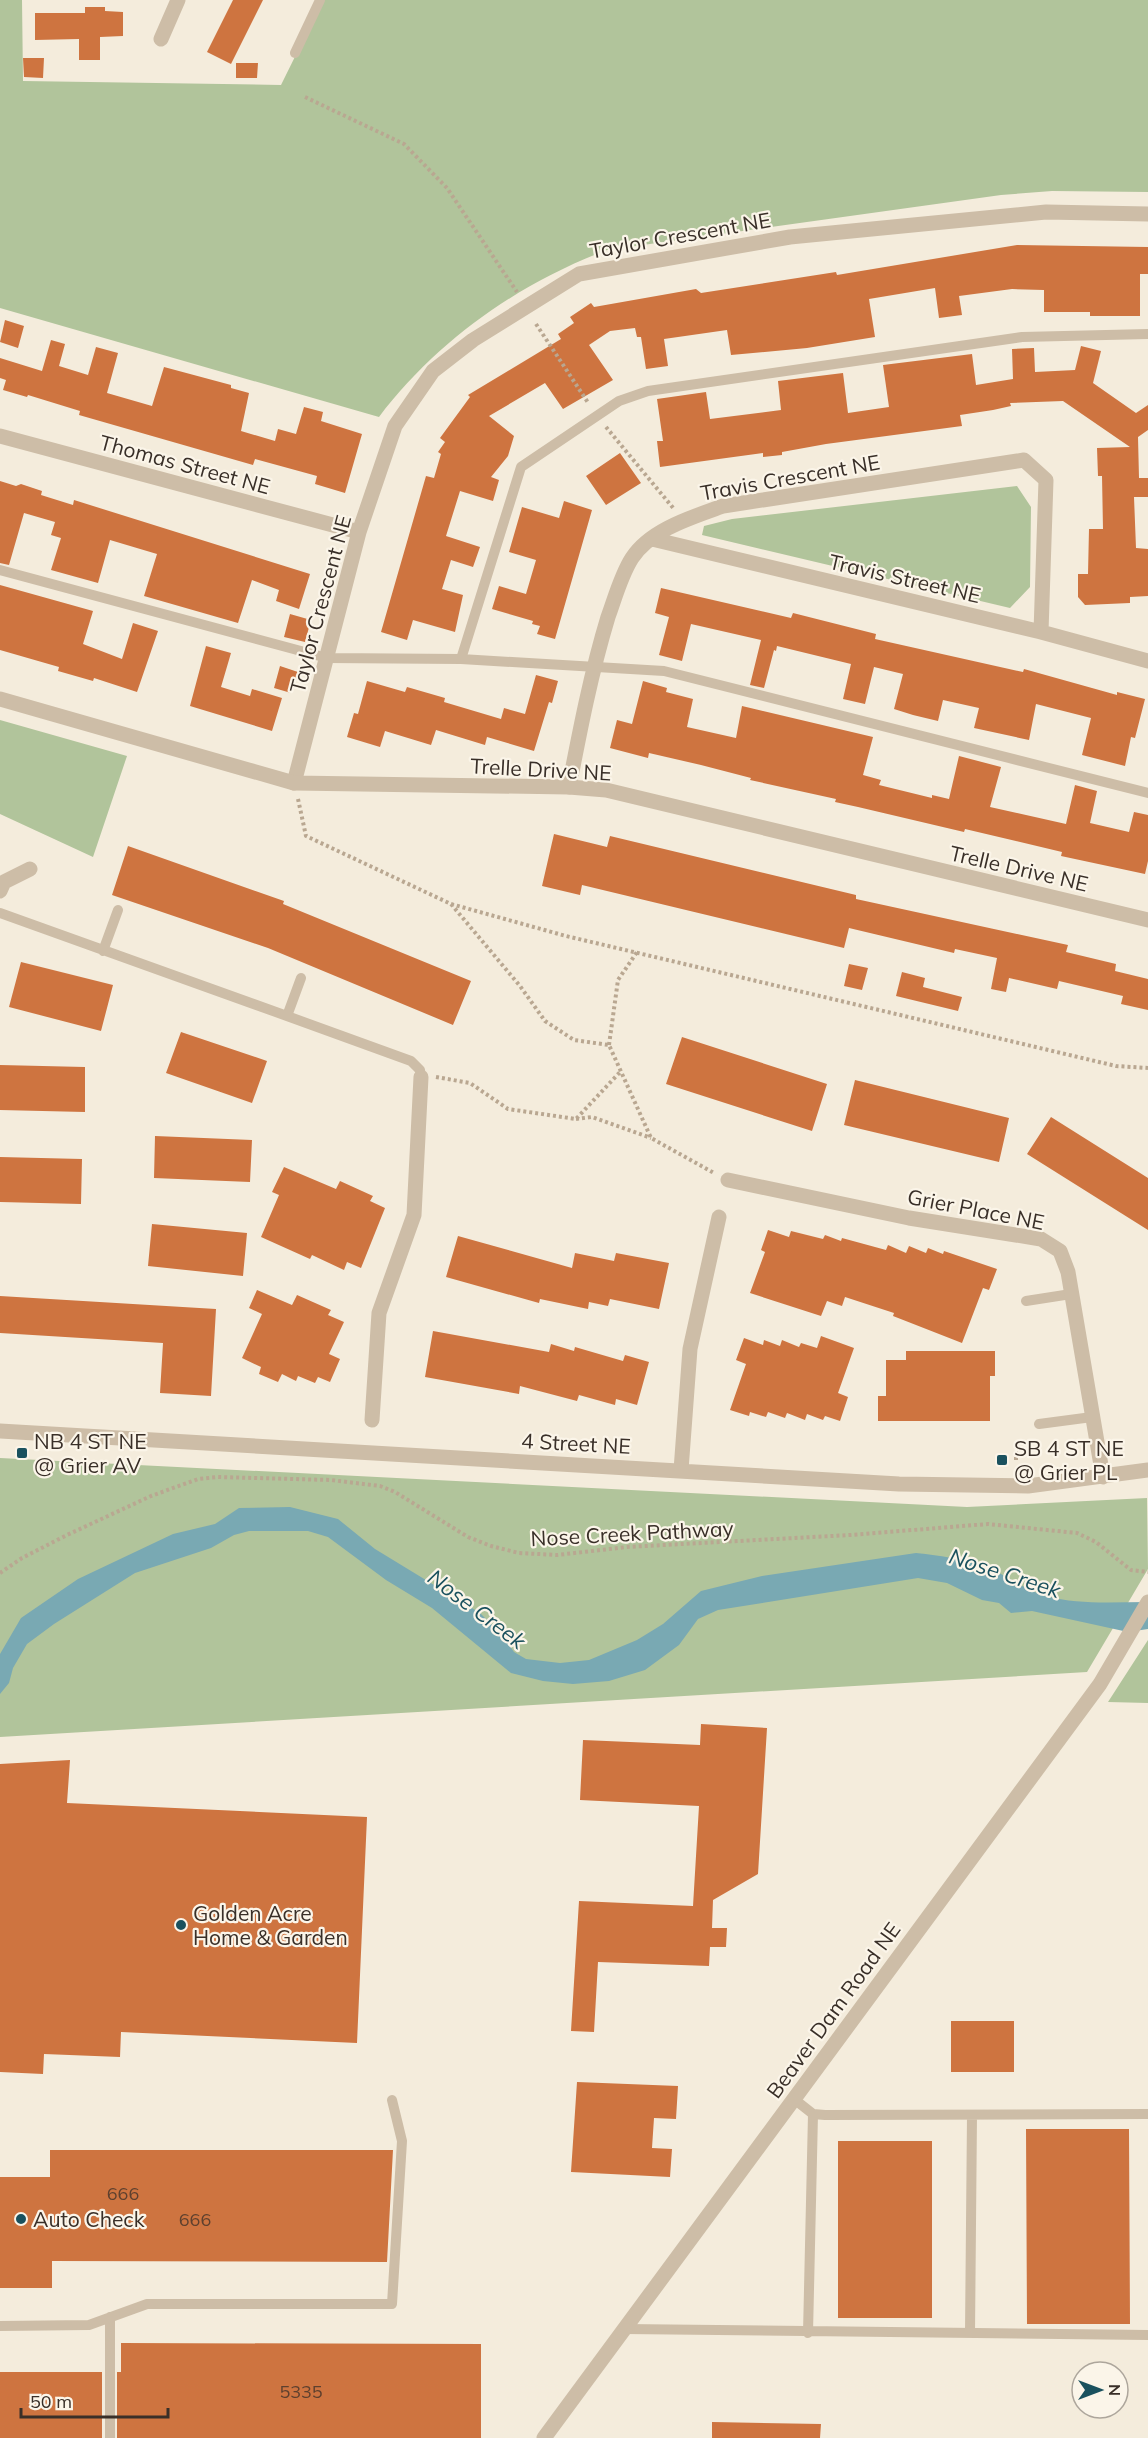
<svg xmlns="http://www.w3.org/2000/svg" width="1148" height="2438" viewBox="0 0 1148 2438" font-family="Mulish,sans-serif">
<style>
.green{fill:#b1c49b}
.water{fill:#79a9b3}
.building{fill:#ce7440}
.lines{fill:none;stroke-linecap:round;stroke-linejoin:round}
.path{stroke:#b9a791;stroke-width:4;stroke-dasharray:3 3;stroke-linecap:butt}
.service{stroke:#cdbda7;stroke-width:10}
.minor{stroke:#cdbda7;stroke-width:15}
.tertiary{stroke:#cdbda7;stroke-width:15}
.poi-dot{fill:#1a515e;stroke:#fbf5e9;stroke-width:2}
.labels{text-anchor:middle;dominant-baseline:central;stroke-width:4.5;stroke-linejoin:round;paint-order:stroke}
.number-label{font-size:18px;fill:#5e402e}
.street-label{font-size:21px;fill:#392f28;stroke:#fbf5e9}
.poi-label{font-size:21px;fill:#392f28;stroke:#fbf5e9;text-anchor:start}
.water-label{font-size:22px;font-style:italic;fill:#1a515e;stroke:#fbf5e9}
</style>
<rect width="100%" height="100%" fill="#f4ecdc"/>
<path class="green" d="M0,0h22l1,81 258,4 42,-85h825v192l-96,-1 -51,4 -394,55c-90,34 -170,91 -228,167l-379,-109z
M1017,486l14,21 -1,80 -20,21 -308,-73 2,-9 28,-7z
M0,720l127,36 -34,101 -93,-43z
M0,1458l967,49 180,-9 1,71 -61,103 -1087,65z
M1148,1640v63l-40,-1z"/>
<path class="water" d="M290,1507l48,12 37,30 105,64 23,23 11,16 12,7 34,4 29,-3 48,-20 26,-16 38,-33 61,-15 154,-23c24,2 63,9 85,21 15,8 29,18 45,22 33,9 68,6 102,6v27l-20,3 -96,-21 -21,2 -12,-10 -17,-3 -35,-17 -29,-5 -200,32 -20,9 -19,26 -34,25 -36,11 -36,3 -30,-3 -32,-8 -79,-65 -46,-28 -58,-43 -20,-6h-59l-15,4 -23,13 -76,25 -81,51 -27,20 -14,24 -4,15 -9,11v-40l21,-36 57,-39 95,-45 42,-10 24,-16z"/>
<path class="building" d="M233,0h30l-32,64 -24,-12z
M85,7h20v4l18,1v24l-23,1v23h-21v-21l-44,1v-27h50z
M23,58h21l-1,20 -19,-1z
M236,63h22l-1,15h-21z
M1017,245l131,2v27h-8v42h-50v-4h-46v-22l-32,-1 -53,7 3,19 -23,3 -4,-30 -66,11 6,38 -68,11 -76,7 -4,-25 -63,9 4,27 -22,3 -5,-32h-4l-2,-9 -25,3 -21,14 24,35 -50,29 -18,-26 -56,33 25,20 -6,20 -17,21 8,3 -6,21 -33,-10 -14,45 34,11 -7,20 -22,-7 -9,29 21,6 -8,37 -42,-12 -6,20 -26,-8 45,-156 8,2 7,-24 -3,-2 7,-10 -5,-4 30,-41 -2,-2 93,-56 -3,-5 16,-11 -4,-6 21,-14 3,4 102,-18 5,4 135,-21 1,3z
M5,320l19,6 -6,22 -18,-6z
M51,340l14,4 -6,22 29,9 8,-28 22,6 -11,40 45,13 12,-39 67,18v3l18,5 -8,38 34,10 3,-12 18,5 8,-27 19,5 -2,9 41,13 -17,59 -30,-9 2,-8 -62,-17 -2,6 -174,-50 1,-4 -52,-16 -1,2 -24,-7 3,-10 -6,-2v-20l42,13z
M1081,346l20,5 -8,32 43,30 12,-8v25l-10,7 1,41h9v19h-14l2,51 12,1v47l-18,1v6l-45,2 -7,-8v-23h10l1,-45h14l-1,-53h-4l-1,-28 33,-1 -67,-46 -53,2 1,3 -18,4 -33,5 2,11 -136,18 -44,8v3l-19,2v-4l-103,14 -3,-26h6l-6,-42 49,-7 4,27 71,-9 -3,-29 65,-8 5,40 41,-6 -6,-42 89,-11 4,31 37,-6 -1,-30 22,-1 1,24 40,-2z
M620,453l21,30 -35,22 -20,-29z
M0,481l16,5 5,-2 21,7 -1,4 32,10 1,-5 236,74 -11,35 -23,-8 3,-11 -27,-10 -14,43 -94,-27 13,-42 -47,-14 -12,43 -47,-13 10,-32 -10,-3 4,-13 -31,-9 -15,52 -9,-2z
M564,501l28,9 -37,129 -18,-5 3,-8 -8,-2 1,-3 -41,-12 7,-23 27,8 10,-34 -27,-8 13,-45 37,11z
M0,585l93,26 -10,33 39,15 11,-36 25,8 -21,61 -43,-14 -1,3 -35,-10 1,-4 -59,-17z
M661,588l130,30 2,-5 83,21 -1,5 148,33 1,-3 93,26v-3l28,7 -10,39 -4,-1 -6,29 -43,-11 9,-37 -55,-14 -7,36 -55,-12 5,-20 -36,-8 -5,21 -25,-6 -19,-6 9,-35 -29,-7 -9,37 -22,-5 8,-35 -74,-18 -1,5 -2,-1 -10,38 -14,-3 11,-45 -70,-16 -9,37 -23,-6 10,-38 -14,-4z
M290,614l21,6 -6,22 -21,-5z
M206,646l25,7 -10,34 29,9 2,-7 30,9 -10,33 -82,-25z
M280,666l18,6 -7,21 -17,-5z
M536,675l22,6 -6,22 -3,-1 -15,49 -47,-14 -2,8 -49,-15 -5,15 -46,-14 -5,16 -33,-10 7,-24 4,1 9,-33 38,11 2,-5 38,11 -1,4 57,17 3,-11 21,6z
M643,681l24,7 -1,4 27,7 -6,28 49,11 6,-32 131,31 -10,38 18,5 -2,5 53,13v-3l17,4 10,-43 42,11 -11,40 76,17 9,-39 22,6 -7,32 39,9 5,-20 14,3v46l-3,13 -84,-18 1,-4 -97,-23 -1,3 -106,-25 -23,-5 1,-3 -86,-19 1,-2 -50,-13 -52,-12 -1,5 -38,-10 7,-28 15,4z
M554,834l53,13 3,-11 246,59v4l212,46 -2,7 50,12 -1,7 33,8v31l-27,-6 2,-8 -64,-15 -2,8 -48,-11 -3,14 -15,-3 6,-31 -42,-9 -1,4 -105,-25 -5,20 -262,-63 -2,10 -38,-9z
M128,846l156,55 -1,3 188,77 -18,44 -185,-77 -156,-53z
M21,962l92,23 -12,46 -92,-24z
M849,964l19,4 -6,22 -18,-4z
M902,972l23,6 -2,9 39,10 -4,14 -62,-15z
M181,1032l86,29 -15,42 -86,-30z
M682,1037l145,47 -15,47 -146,-47z
M0,1065l85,2v45l-85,-2z
M855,1080l154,38 -10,44 -155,-37z
M1051,1117l97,61v52l-121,-76z
M155,1136l97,4 -2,42 -96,-4z
M0,1157l82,2 -1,45 -81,-2z
M284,1167l52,22 4,-8 33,15 -3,5 15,7 -24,60 -14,-6 -3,8 -32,-15 -2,4 -49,-22 18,-42 -7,-3z
M152,1224l95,9 -4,43 -95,-10z
M768,1230l21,7 2,-6 32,8 2,-4 16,6 1,-3 44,12 2,-5 18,8 3,-7 17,7 2,-5 15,6 1,-3 53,18 -8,21 -6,-2 -21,55 -69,-27 1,-3 -49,-16 -3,9 -15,-5 -6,15 -71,-23 15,-41 -4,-2z
M458,1236l114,32 3,-15 39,8 2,-8 53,10 -10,46 -49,-10 -2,7 -19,-4 -1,7 -48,-10 -1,4 -93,-26z
M257,1290l35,15 5,-10 34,15 -3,5 16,7 -15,32 11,5 -10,23 -12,-5 -3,6 -17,-7 -2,5 -14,-7 -4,8 -19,-8 2,-7 -19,-9 20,-44 -13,-6z
M0,1296l216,13 -5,87 -51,-3 3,-50 -163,-10z
M433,1331l116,21 2,-8 23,7 1,-4 48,14 2,-6 24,7 -12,43 -21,-6 -1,6 -36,-10 -2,6 -57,-15 -1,8 -94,-17z
M821,1336l33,12 -16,45 10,4 -8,24 -15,-5 -2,4 -16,-6 -2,6 -18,-7 -2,5 -17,-6 -2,5 -16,-5 -1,4 -19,-6 16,-46 -10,-4 8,-22 19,7 1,-5 16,6 2,-6 17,7 2,-4 16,5z
M906,1351h89v25h-5v45h-112v-25h8v-36h20z
M701,1724l66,4 -9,146 -45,26 -1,28h15l-1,19h-16l-1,19 -111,-4 -4,70 -23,-1 8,-130 114,5 6,-100 -119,-6 3,-60 117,5z
M70,1760l-3,43 300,14 -10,226 -236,-11 -1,25 -76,-3 -1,20 -43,-2v-308z
M951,2021h63v51h-63z
M577,2082l101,4 -2,33 -22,-1 -2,30 20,1 -2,28 -99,-5z
M1026,2129h103l1,195h-103z
M838,2141h94v177h-94z
M50,2150h343l-6,112 -335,-1v27h-52v-111h50z
M121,2343l360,1v94h-364v-66h4z
M0,2372h102v66h-102z
M712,2422l109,2 -1,14h-108z"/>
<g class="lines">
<path class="path" d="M305,97l99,47 43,44 70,104
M536,324l53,80
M606,427l68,82
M298,799l8,37 145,68 69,82 25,35 29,19 35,5 42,93 63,35
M451,904l115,32 550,130 32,2
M609,1045l9,-65 19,-28
M436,1077l34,6 38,26 68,10 45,-48
M576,1119l16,-2 59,21
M1016,1451v9
M0,1573l22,-15 45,-23 84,-39 47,-17 20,-2 113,3 49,6 15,6 73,45 23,9 28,7 38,2 70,-8 223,-12 138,-11 89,9 19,9 35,28 17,2"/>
<path class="service" d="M295,53l25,-53
M0,570l327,88 134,1 203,12 484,122
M461,659l60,-192 98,-66 29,-10 374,-54 126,-3
M0,913l287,103 14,-38
M103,951l15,-41
M287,1016l124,45 9,9 1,7
M1026,1301l45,-7
M1039,1424l53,-7
M794,2099l19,15 12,1 323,-1
M110,2317v121
M0,2326l89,-1 58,-21h245l10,-163 -10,-41
M624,2329l524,6
M808,2333l5,-219
M970,2333l2,-218"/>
<path class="minor" d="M161,39l17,-39
M0,436l359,96
M652,539l389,93 107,29
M294,783l65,-251 36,-106 38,-55 40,-31 106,-66 211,-37 256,-25 102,2
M569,787c11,-57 22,-114 39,-170 7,-19 13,-42 24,-59 19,-29 61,-41 91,-52l301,-46 22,20 -5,152
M0,891l4,-9 26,-13
M728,1180l181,38 132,21 19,12 8,21 35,205
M372,1420l7,-107 35,-98 7,-138
M0,1431l899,53 129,2 120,-16
M681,1470l9,-121 29,-132
M544,2438l556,-754 48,-82"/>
<path class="tertiary" d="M0,699l294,84 275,4 37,3 542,130"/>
</g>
<g class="poi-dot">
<rect x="16" y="1447" width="12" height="12" rx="3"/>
<rect x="996" y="1454" width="12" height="12" rx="3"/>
<circle cx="181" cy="1925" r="6"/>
<circle cx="21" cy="2219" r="6"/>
</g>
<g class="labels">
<g class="number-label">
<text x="123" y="2193">666</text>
<text x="195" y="2219">666</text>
<text x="301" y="2391">5335</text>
</g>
<g class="street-label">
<text transform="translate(680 235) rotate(-10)">Taylor Crescent NE</text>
<text transform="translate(185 464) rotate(15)">Thomas Street NE</text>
<text transform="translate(790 477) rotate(-10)">Travis Crescent NE</text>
<text transform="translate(905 578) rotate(13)">Travis Street NE</text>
<text transform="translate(320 604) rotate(-75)">Taylor Crescent NE</text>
<text transform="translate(541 769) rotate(3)">Trelle Drive NE</text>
<text transform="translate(1019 868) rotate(13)">Trelle Drive NE</text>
<text transform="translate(976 1209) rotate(11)">Grier Place NE</text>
<text transform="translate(576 1443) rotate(3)">4 Street NE</text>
<text transform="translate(632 1533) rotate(-3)">Nose Creek Pathway</text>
<text transform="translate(833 2010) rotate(-54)">Beaver Dam Road NE</text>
</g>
<g class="poi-label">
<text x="34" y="1441">NB 4 ST NE<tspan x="34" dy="24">@ Grier AV</tspan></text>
<text x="1014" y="1448">SB 4 ST NE<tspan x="1014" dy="24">@ Grier PL</tspan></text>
<text x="193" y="1913">Golden Acre<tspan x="193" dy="24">Home &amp; Garden</tspan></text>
<text x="33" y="2219">Auto Check</text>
</g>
<g class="water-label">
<text transform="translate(1005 1573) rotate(18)">Nose Creek</text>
<text transform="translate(477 1609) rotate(37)">Nose Creek</text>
</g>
</g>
<g transform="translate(1100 2390) rotate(90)"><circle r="28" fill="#fbf5e9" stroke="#ada69c" stroke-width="1.5"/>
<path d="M0-4.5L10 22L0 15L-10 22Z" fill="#1a515e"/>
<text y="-9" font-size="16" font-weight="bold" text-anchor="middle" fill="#392f28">N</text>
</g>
<path d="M21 2408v9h147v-9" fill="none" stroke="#392f28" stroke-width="3"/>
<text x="30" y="2408" font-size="18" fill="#392f28" stroke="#fbf5e9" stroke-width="4.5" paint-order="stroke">50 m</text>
</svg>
